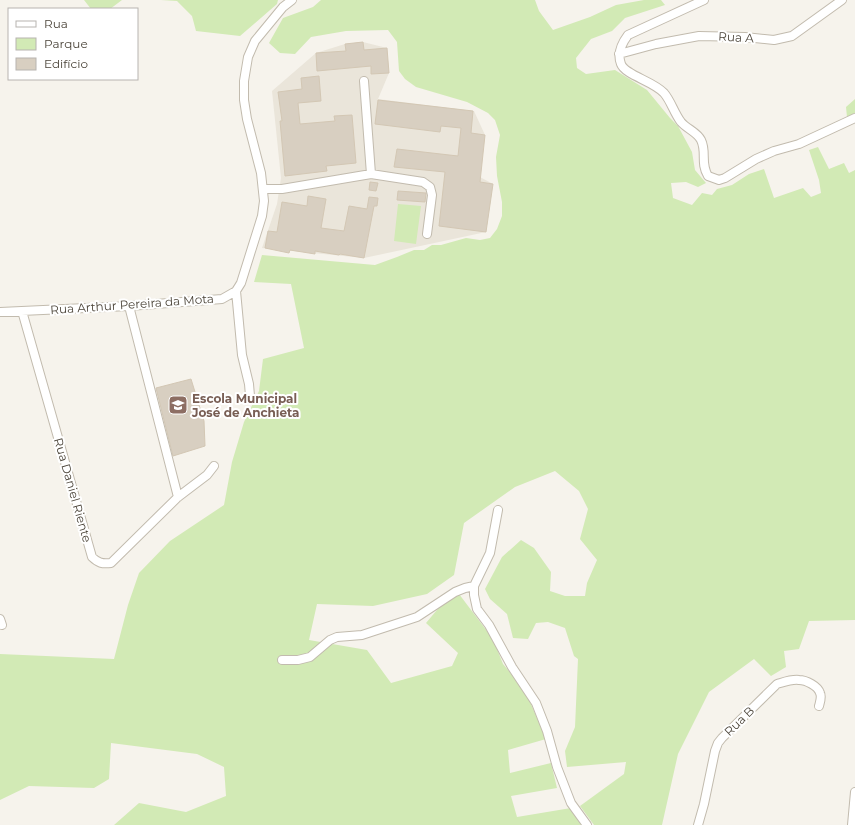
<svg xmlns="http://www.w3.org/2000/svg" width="855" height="825" viewBox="0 0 855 825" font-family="Montserrat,sans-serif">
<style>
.residential{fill:#eae5da}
.green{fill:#d2eab5}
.building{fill:#d8cfc1;stroke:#d3c7b4}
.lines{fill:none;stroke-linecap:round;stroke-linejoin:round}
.minor-casing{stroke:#c2bbae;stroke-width:10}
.minor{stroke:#fff;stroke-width:8}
.labels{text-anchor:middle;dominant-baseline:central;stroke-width:4;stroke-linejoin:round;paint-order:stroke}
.street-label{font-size:12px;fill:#4b4439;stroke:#fff}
.education-label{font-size:12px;font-weight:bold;fill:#785e54;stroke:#fff;text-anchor:start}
</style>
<rect width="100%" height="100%" fill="#f6f3ec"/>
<path class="residential" d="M363,42l24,6 2,25 -11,26 96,12 11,24 -5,42 13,7 -7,48 -122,26 -102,-10 15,-44 4,-26 -9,-87 44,-38 29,-9z"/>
<path class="green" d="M84,0h38l-12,9h-19z
M161,0h117l-1,4 -37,32 -44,-5 -4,-15 -15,-15z
M321,0h214l4,11 14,19 37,-13 26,-12 28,-5h17l4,5 -40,13 -13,13 -21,8 -15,19 1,10 9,6 29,-4 32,20 23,28 8,8 14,26 3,18 11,13 -8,4 -12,-5 -15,1 2,15 19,7 10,-12 10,2 5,-6 15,-4 17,-11 15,-5 10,29 29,-10 8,9 10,-4 -2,-13 -10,-30 9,-3 11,22 15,-6 5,10 6,-3v450l-46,1 -10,28 -15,2 2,16 -15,9 -17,-17 -45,33 -31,62 -16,71h-68l-14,-19 44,-32 2,-12 -59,5 -2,-16 10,-24 3,-68 -4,-3 -9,-28 -17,-6 -12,1 -8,16 -15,-1 -6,-24 -17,-15 -5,-10 17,-32 19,-17 13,8 17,24 -1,19 15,5h20l2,-13 10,-23 -17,-21 8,-30 -9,-18 -24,-20 -40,16 -51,36 -10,52 -27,19 -54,12 -56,-2 -8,36 58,10 24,33 61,-17 6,-13 -32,-30 16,-19 17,-10 34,45 10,25 22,26 21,49 -38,11 2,23 41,-10 6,25 -46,8 6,21 54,-9 10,17h-467l25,-22 47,9 40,-16 -2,-29 -27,-13 -86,-11 -2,36 -15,9 -65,-2 -29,14v-146l114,5 14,-54 11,-32 31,-32 54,-36 8,-43 12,-40 15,-31 4,-32 41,-11 -13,-64 -37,-2 8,-27 113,10 22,-8 17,-7h10l8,-5h9l25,-7 14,2 10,-2 7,-9 5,-13v-14l-5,-26 -1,-19 4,-22 -5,-15 -7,-7 -21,-11 -51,-15 -11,-8 -6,-8 -2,-29 -9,-12 -42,1 -35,6 -16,17 -15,-1 -11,-10 14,-25 30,-11z
M855,99v14l-8,4 -1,-10z
M398,204l23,2 -5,38 -22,-3z"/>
<path class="building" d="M363,42l1,8 23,-2 2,25 -18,1v-8l-54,5 -1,-18 30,-2 -1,-7z
M319,76l2,25 -23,2 2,21 35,-3 -1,-5 18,-1 4,48 -30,3 1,5 -42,5 -5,-55h2l-4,-29 24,-3 -1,-11z
M378,100l95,11 -2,22 14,2 -5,47 13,2 -7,48 -47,-6 6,-54 -51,-5 3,-18 61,7 3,-28 -20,-2 -1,6 -65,-8z
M370,182l8,1 -2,8 -7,-1z
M398,191l28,2 -1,9 -28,-2z
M308,196l18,3 -5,29 23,3 5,-25 18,3 2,-12 9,1 -1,8h-3l-10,52 -24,-4 -1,1 -24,-4v3l-25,-4 -1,3 -24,-5 3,-17 9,1 5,-30 25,4z
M191,379l13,42 1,25 -32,10 -17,-68z"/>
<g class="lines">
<defs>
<path id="minor" d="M704,0l-76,35c-6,8 -11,19 -7,29 4,11 32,17 43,29 7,8 10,20 17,29 6,7 16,10 20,18 6,12 -1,23 7,36l11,4 6,-2 31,-19 18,-8 25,-7 56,-26
M619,54l37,-10 43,-8 46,1 29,3 18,-4 50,-36
M364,81l7,93
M264,189h18l89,-15 52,8 7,5 2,8 -5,39
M236,291l6,64 7,29 1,12
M129,306l49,191
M22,311l70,246c6,6 10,7 19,6l67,-66 29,-22 7,-9
M0,312l129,-6 93,-7 14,-8 5,-8 21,-67 2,-15 -3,-28 -14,-54 -3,-19v-19l4,-24 7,-16 28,-34 9,-7
M498,510l-8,43 -16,33v9l3,14 12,16 23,42 24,36 11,28 10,36 14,36 16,22
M0,619l2,6
M282,660h16l12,-3 20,-17 7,-3 25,-2 55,-18 38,-25 10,-4 9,-2
M698,825l6,-21 11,-53 3,-8 4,-5 55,-54c7,-2 15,-5 22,-4 7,0 19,6 21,13 2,4 0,9 -1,13
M852,825l3,-33"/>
</defs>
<use href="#minor" class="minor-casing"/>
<use href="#minor" class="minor"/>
</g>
<defs>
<symbol id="school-square" viewBox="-11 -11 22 22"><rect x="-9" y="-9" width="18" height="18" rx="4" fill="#8d6e63" stroke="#fff"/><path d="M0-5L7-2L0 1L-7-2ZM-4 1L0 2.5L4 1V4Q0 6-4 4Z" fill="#fff"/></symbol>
</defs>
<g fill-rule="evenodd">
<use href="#school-square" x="167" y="394" width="22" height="22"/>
</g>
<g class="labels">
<g class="street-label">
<text transform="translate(736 37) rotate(3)">Rua A</text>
<text transform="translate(132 304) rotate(-4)">Rua Arthur Pereira da Mota</text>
<text transform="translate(73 490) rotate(74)">Rua Daniel Riente</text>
<text transform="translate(739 721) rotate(-44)">Rua B</text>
</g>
<g class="education-label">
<text x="192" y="398">Escola Municipal<tspan x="192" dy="14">José de Anchieta</tspan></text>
</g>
</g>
<rect x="8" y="8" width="130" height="72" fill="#ffffff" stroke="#b7b4b0"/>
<rect x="16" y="21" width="20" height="6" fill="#ffffff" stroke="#b7b4b0"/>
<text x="44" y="28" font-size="12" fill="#4b4439">Rua</text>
<rect x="16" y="38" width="20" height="12" fill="#d2eab5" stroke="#b7b4b0"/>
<text x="44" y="48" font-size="12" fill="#4b4439">Parque</text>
<rect x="16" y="58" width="20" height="12" fill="#d8cfc1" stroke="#b7b4b0"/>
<text x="44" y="68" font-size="12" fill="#4b4439">Edifício</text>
</svg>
